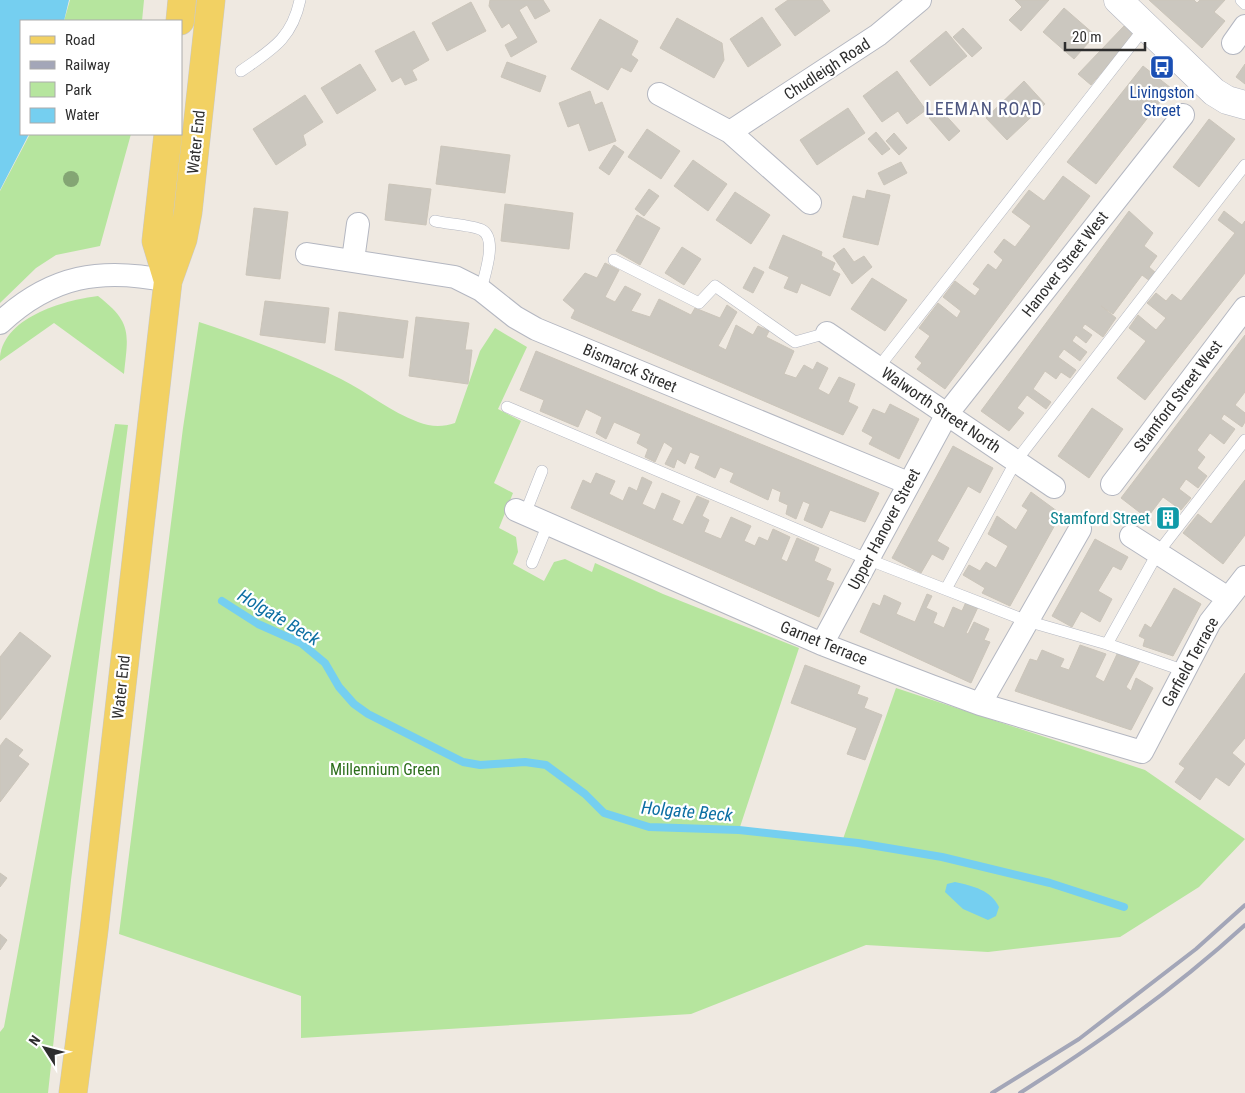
<svg xmlns="http://www.w3.org/2000/svg" width="1245" height="1093" viewBox="0 0 1245 1093" font-family="'Roboto Condensed',sans-serif">
<style>
.green{fill:#b6e59e}
.water{fill:#75cff0}
.lines{fill:none;stroke-linecap:round;stroke-linejoin:round}
.stream{stroke:#75cff0;stroke-width:8}
.building{fill:#cbc7bf;stroke:#cbc5ba}
.service-casing{stroke:#b4b7c1;stroke-width:12}
.minor-casing{stroke:#b4b7c1;stroke-width:24}
.tertiary-casing{stroke:#b4b7c1;stroke-width:29}
.primary-casing{stroke:#c9c9c9;stroke-width:29}
.service{stroke:#fff;stroke-width:11}
.minor{stroke:#fff;stroke-width:22}
.tertiary{stroke:#fff;stroke-width:28}
.primary{stroke:#f2d163;stroke-width:28}
.rail{stroke:#a3a6b8;stroke-width:4}
.tree{fill:#84a574}
.labels{text-anchor:middle;dominant-baseline:central;stroke-width:4.5;stroke-linejoin:round;paint-order:stroke}
.street-label{font-size:16px;fill:#2e2e2e;stroke:#fff}
.transit-label{font-size:16px;fill:#164399;stroke:#fff}
.culture-label{font-size:16px;fill:#0d838f;stroke:#fff;text-anchor:end}
.park-label{font-size:16px;fill:#2c6e1b;stroke:#fff}
.neighbourhood-label{font-size:18px;letter-spacing:1px;fill:#4d5680;stroke:#fff}
.water-label{font-size:18px;font-style:italic;fill:#0d6fa3;stroke:#fff}
</style>
<rect width="100%" height="100%" fill="#efe9e1"/>
<path class="green" d="M70,0h74l-2,21h-78z
M30,134h101l-31,112 -44,9 -20,13 -36,35v-112z
M98,296c35,27 30,38 26,78l-70,-51 -54,38c0,-43 64,-61 98,-65z
M199,322c49,16 96,34 142,57 26,13 50,33 77,43 13,5 25,5 37,1l25,-72 15,-23 32,19 -29,62 23,12 -27,62 19,10 -14,35 17,9 2,15 -5,12 31,17 10,-19 11,-3 27,13 3,-9 68,31 136,54 -60,182 104,9 53,-151 249,82 100,69 -46,48 -79,50 -132,15 -122,-7 -175,69 -390,24v-42l-182,-62 64,-506z
M115,424l13,1 -57,455 -23,213h-48v-61l4,-5z"/>
<path class="water" d="M0,0h69l-5,21h-43v113h8l-29,56z
M955,882c18,4 36,8 44,25l-3,9 -8,4 -25,-11 -18,-17 2,-8z"/>
<g class="lines">
<path class="stream" d="M222,601l36,23 43,19 24,20 14,24 15,17 14,10 95,48 17,3 45,-3 21,3 39,29 19,19 45,14 90,3 119,13 84,14 108,26 74,24"/>
</g>
<path class="building" d="M490,0h53l7,11 -15,8 -8,-14 -8,5 18,32 -26,15 -6,-12 13,-7 -9,-15 -7,5 -13,-22z
M788,0h34l8,11 -35,25 -20,-27z
M1015,0h34l-28,31 -12,-11 13,-13z
M1149,0h45l3,3 3,-3h25l-11,12 11,9 -23,27z
M471,2l15,29 -39,20 -15,-28z
M1064,8l31,27 -21,24 -31,-27z
M762,17l19,28 -33,22 -18,-28z
M677,18l45,25 2,17 -10,18 -54,-30z
M600,19l38,22 -7,14 7,5 -7,12 -10,-5 -13,23 -37,-21z
M1124,26l10,8 -43,51 -13,-11z
M963,28l19,20 -10,9 -19,-20z
M414,31l15,29 -17,10 5,10 -12,5 -4,-8 -9,5 -17,-31z
M946,31l21,25 -37,30 -20,-25z
M507,62l39,14 -6,16 -39,-15z
M360,64l16,26 -39,24 -16,-26z
M1245,64v20l-9,-7z
M1143,66l28,22 -75,96 -29,-22z
M897,71l29,39 -19,14 -9,-13 -16,11 -19,-26z
M1024,81l21,23 -38,36 -21,-22z
M590,91l5,14 7,-3 14,39 -27,10 -10,-28 -11,4 -9,-24z
M305,95l18,27 -20,13 3,10 -30,20 -23,-36z
M848,108l17,25 -48,32 -17,-25z
M939,108l21,23 -11,10 -20,-23z
M1209,119l26,20 -36,48 -26,-20z
M647,129l33,22 -19,28 -33,-22z
M876,132l14,17 -8,6 -14,-16z
M894,133l13,15 -8,7 -13,-14z
M614,145l10,7 -15,23 -10,-7z
M441,146l69,9 -5,38 -69,-9z
M693,160l34,24 -19,27 -34,-25z
M901,162l6,11 -23,12 -6,-12z
M1063,176l27,20 -145,193 -28,-20 5,-6 -7,-6 15,-21 -11,-8 19,-25 19,15 4,-7 -18,-14 12,-16 20,15 5,-7 -7,-5 15,-20 8,6 7,-10 -9,-8 10,-13 11,8 16,-21 -19,-14 17,-22 15,11z
M389,184l42,5 -5,36 -41,-5z
M649,189l10,7 -15,20 -9,-7z
M867,190l23,5 -12,50 -35,-8 10,-41 12,3z
M735,192l35,23 -19,29 -35,-24z
M505,204l68,9 -4,36 -68,-8z
M254,208l34,4 -8,67 -34,-4z
M1129,211l24,22 -9,13 13,10 -8,11 7,6 -6,8 -8,-6 -29,39 -12,-8 15,12 -13,19 -18,-13 -3,4 10,7 -6,8 -10,-8 -4,6 15,11 -7,9 -16,-12 -6,8 18,13 -6,8 -9,-6 -5,7 -11,-8 -12,18 18,13 -5,7 -19,-14 -10,13 7,5 -15,18 -28,-20z
M1224,211l18,14 3,-4v52l-100,127 -28,-22 29,-37 -17,-13 9,-13 18,15 10,-12 -19,-15 9,-10 10,8 6,-7 9,7 54,-68 -17,-13z
M637,215l23,13 -20,37 -24,-14z
M783,235l39,17 -1,4 14,7 -3,7 8,4 -10,22 -29,-13 -4,10 -13,-5 5,-11 -20,-9z
M682,247l19,12 -17,26 -19,-12z
M844,248l10,14 10,-6 8,11 -20,17 -19,-28z
M605,263l14,7 -14,27 10,5 10,-16 16,8 -10,17 19,6 9,-18 32,16 4,-7 25,10 7,-13 10,7 -19,34 8,4 10,-25 17,10 5,-9 11,5 -3,6 28,14 -10,23 12,4 8,-13 9,5 4,-8 11,6 -10,21 11,6 10,-18 16,7 -7,18 10,5 -15,28 -272,-117 4,-8 -12,-10 22,-27 12,5z
M754,267l10,5 -11,21 -10,-5z
M872,278l35,22 -22,31 -34,-22z
M265,301l64,7 -4,35 -65,-8z
M339,312l69,9 -5,37 -68,-8z
M416,317l53,6 -4,27h7l-4,34 -59,-8z
M1245,335v57l-10,13 10,8v9l-3,5 -18,-13 -3,5 14,10 -11,15 -14,-11 -13,17 8,7 -8,11 10,8 -9,12 -12,-9 -7,10 12,9 -10,12 -18,-13 -16,21 -26,-20z
M536,351l343,142 -14,29 -35,-12 -8,18 -18,-8 6,-16 -7,-3 -7,18 -10,-5 2,-9 -9,-4 2,-9 -9,-4 -4,12 -38,-18 4,-9 -14,-6 -5,11 -20,-10 5,-12 -10,-4 -5,12 -8,-5 -3,9 -9,-4 8,-16 -9,-6 -9,20 -10,-5 3,-8 -11,-6 4,-9 -27,-12 -8,17 -10,-6 6,-16 -16,-8 -8,18 -38,-16 4,-11 -24,-10z
M890,404l29,15 -20,40 -30,-15 4,-7 -11,-6 11,-22 12,5z
M1092,408l31,21 -34,49 -31,-22z
M953,446l40,22 -13,25 -12,-7 -31,55 12,7 -6,12 -11,-6 -11,19 -29,-15z
M596,473l19,8 -6,13 14,7 6,-14 8,4 5,-14 10,5 -10,22 13,6 7,-17 18,8 -8,19 11,5 14,-29 12,5 -7,15 7,4 -5,12 17,7 10,-22 20,9 -7,15 11,5 4,-9 9,4 5,-12 17,8 -9,22 6,3 10,-24 22,10 -5,13 17,8 -5,11 8,3 -15,34 -248,-109 12,-28 8,4z
M1245,480v55l-22,29 -40,-31 15,-19 13,10z
M1031,492l30,22 -51,92 -28,-13 3,-5 -22,-13 6,-10 11,6 6,-9 10,6 12,-22 -20,-12 9,-18 19,14 12,-20 -6,-4z
M1167,510l9,7 -7,9 -9,-7z
M1095,539l33,18 -7,13 -8,-4 -15,25 14,8 -12,23 -19,-11 -9,16 -20,-11z
M1174,588l27,16 -28,52 -30,-10 2,-7 -6,-3 6,-12 6,4z
M927,594l5,2 -6,12 11,5 -4,10 11,5 9,-21 9,4 4,-9 12,5 -12,26 2,1 6,-12 15,7 -5,11 6,2 -19,41 -111,-51 13,-29 7,3 4,-11 17,8 -5,11 19,8z
M20,632l31,24 -51,64v-63z
M1080,645l26,9 -11,23 9,5 14,-30 22,9 -14,26 5,4 5,-13 17,10 -22,42 -116,-39 15,-32 7,2 5,-11 22,9 -4,8 9,3z
M805,665l55,21 -3,8 11,4 -4,10 18,7 -17,45 -18,-6 10,-26 -66,-25z
M1245,673v65l-13,15 13,11 -16,22 -13,-9 -16,23 -25,-18 10,-14 -6,-4z
M6,738l17,12 -5,6 11,8 -29,38v-56z
M0,873l7,5 -7,9z
M0,934l7,6 -7,10z"/>
<g class="lines">
<defs>
<path id="service" d="M1241,0l4,4
M241,71c30,-21 51,-32 59,-71
M435,221c12,3 37,4 47,9 16,9 2,46 -1,60
M614,260l85,43 16,-17 80,56 32,-9
M878,368l268,-342
M507,407l360,152 160,62 80,23 78,27
M525,514l17,-43
M532,563l16,-39
M946,589l70,-128 229,-296
M1107,644l50,-90 88,-114"/>
<path id="minor" d="M1233,43l12,-17
M659,94l71,38 80,71
M730,132l148,-97 42,-35
M307,254l148,23 26,13 34,27 21,12 372,154
M353,260l5,-36
M0,323c51,-48 102,-56 168,-42
M827,333l227,154
M1112,484l133,-176
M516,510l306,134 109,42 49,18 162,48 68,-130 35,-45
M1131,536l97,62
M822,644l125,-230 236,-299
M980,704l100,-175"/>
<path id="tertiary" d="M1118,0l96,92 13,8 18,5"/>
<path id="primary" d="M180,21l2,-21
M168,134l-12,107 12,40
M73,1093l21,-163 74,-649 15,-42 5,-27 23,-212"/>
</defs>
<use href="#service" class="service-casing"/>
<use href="#minor" class="minor-casing"/>
<use href="#tertiary" class="tertiary-casing"/>
<use href="#primary" class="primary-casing"/>
<use href="#service" class="service"/>
<use href="#minor" class="minor"/>
<use href="#tertiary" class="tertiary"/>
<use href="#primary" class="primary"/>
<path class="rail" d="M992,1093l87,-54 117,-90 49,-44
M1020,1093c79,-50 156,-105 225,-168"/>
</g>
<circle class="tree" cx="71" cy="179" r="8"/>
<defs>
<symbol id="bus-square" viewBox="-11 -11 22 22"><rect x="-9" y="-9" width="18" height="18" rx="4" fill="#1a4fb4" stroke="#fff"/><path d="M-5-6H5V4H4V6H2V4H-2V6H-4V4H-5ZM-3.5-4V0h7V-4ZM-3.5 1.2v1.5H-2V1.2ZM2 1.2v1.5H3.5V1.2Z" fill="#fff"/></symbol>
<symbol id="building-square" viewBox="-11 -11 22 22"><rect x="-9" y="-9" width="18" height="18" rx="4" fill="#0f9aa8" stroke="#fff"/><path d="M-4-6H4V6H1V3H-1V6H-4ZM-2.5-4.3h1.7v1.8h-1.7ZM.8-4.3h1.7v1.8H.8ZM-2.5-1h1.7V.8h-1.7ZM.8-1h1.7V.8H.8Z" fill="#fff"/></symbol>
</defs>
<g fill-rule="evenodd">
<use href="#bus-square" x="1148" y="53" width="28" height="28"/>
<use href="#building-square" x="1154" y="504" width="28" height="28"/>
</g>
<g class="labels">
<g class="street-label">
<text transform="translate(827 69) rotate(-33)">Chudleigh Road</text>
<text transform="translate(196 142) rotate(-84)">Water End</text>
<text transform="translate(1065 264) rotate(-52)">Hanover Street West</text>
<text transform="translate(630 368) rotate(23)">Bismarck Street</text>
<text transform="translate(1178 396) rotate(-53)">Stamford Street West</text>
<text transform="translate(941 410) rotate(34)">Walworth Street North</text>
<text transform="translate(884 529) rotate(-62)">Upper Hanover Street</text>
<text transform="translate(824 643) rotate(22)">Garnet Terrace</text>
<text transform="translate(1190 662) rotate(-61)">Garfield Terrace</text>
<text transform="translate(121 687) rotate(-84)">Water End</text>
</g>
<g class="transit-label">
<text x="1162" y="92">Livingston<tspan x="1162" dy="18">Street</tspan></text>
</g>
<g class="culture-label">
<text x="1150" y="518">Stamford Street</text>
</g>
<g class="park-label">
<text x="385" y="769">Millennium Green</text>
</g>
<g class="neighbourhood-label">
<text x="984" y="108">LEEMAN ROAD</text>
</g>
<g class="water-label">
<text transform="translate(279 617) rotate(31)">Holgate Beck</text>
<text transform="translate(687 811) rotate(5)">Holgate Beck</text>
</g>
</g>
<rect x="20" y="20" width="162" height="115" fill="#ffffff" stroke="#ababab"/>
<rect x="30" y="36" width="25" height="8" fill="#f2d163" stroke="#ababab"/>
<text x="65" y="45" font-size="15" fill="#2e2e2e">Road</text>
<rect x="30" y="61" width="25" height="8" fill="#a3a6b8" stroke="#ababab"/>
<text x="65" y="70" font-size="15" fill="#2e2e2e">Railway</text>
<rect x="30" y="82" width="25" height="15" fill="#b6e59e" stroke="#ababab"/>
<text x="65" y="95" font-size="15" fill="#2e2e2e">Park</text>
<rect x="30" y="108" width="25" height="15" fill="#75cff0" stroke="#ababab"/>
<text x="65" y="120" font-size="15" fill="#2e2e2e">Water</text>
<g transform="translate(45 1048) rotate(306)" stroke="#ffffff" stroke-width="4" paint-order="stroke">
<path d="M0-4L9 19L0 12L-9 19Z" fill="#2e2e2e"/>
<text y="-8" font-size="14" font-weight="bold" text-anchor="middle" fill="#2e2e2e">N</text>
</g>
<path d="M1065 42v8h80v-8" fill="none" stroke="#2e2e2e" stroke-width="2.5"/>
<text x="1072" y="42" font-size="15" fill="#2e2e2e" stroke="#ffffff" stroke-width="4" paint-order="stroke">20 m</text>
</svg>
